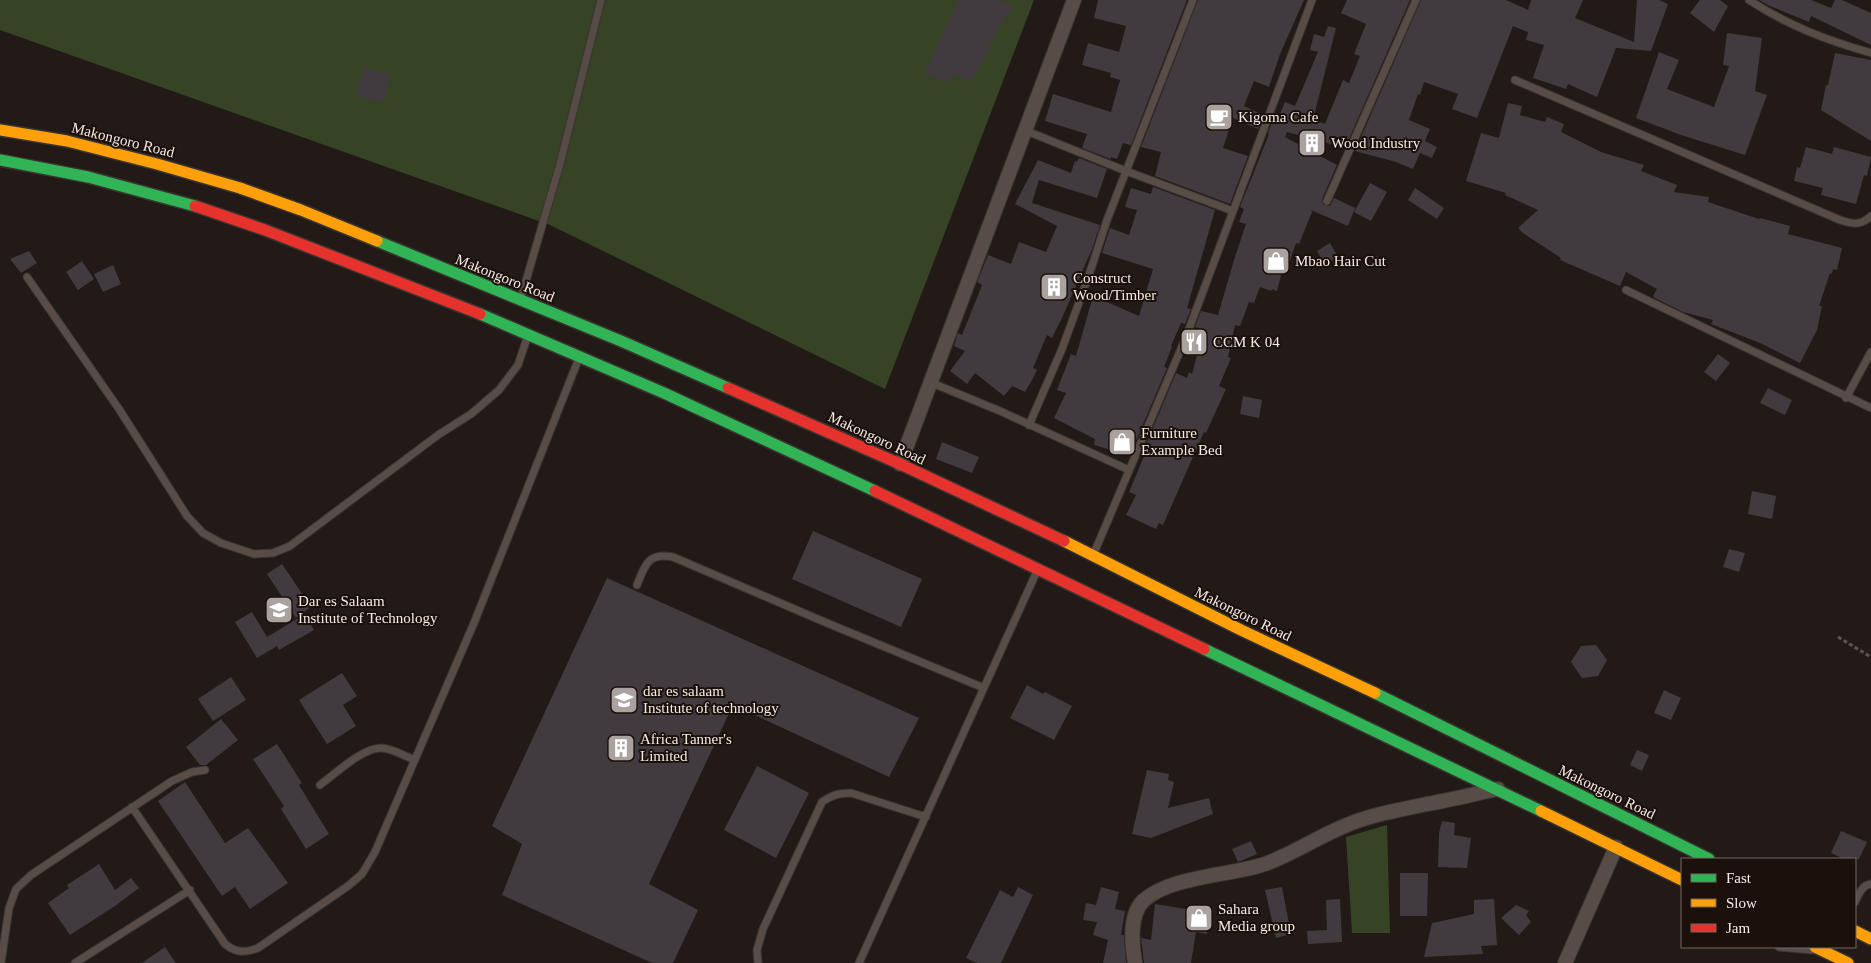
<svg xmlns="http://www.w3.org/2000/svg" width="1871" height="963" viewBox="0 0 1871 963" font-family="'Times New Roman',serif">
<style>
.green{fill:#364425}
.building{fill:#413b3f}
.lines{fill:none;stroke-linecap:round;stroke-linejoin:round}
.lane-casing{stroke:#3a3431;stroke-width:9}
.street-casing{stroke:#3a3431;stroke-width:16}
.fast-casing{stroke:#3a3431;stroke-width:14}
.slow-casing{stroke:#3a3431;stroke-width:14}
.jam-casing{stroke:#3a3431;stroke-width:14}
.path{stroke:#5d544f;stroke-width:3;stroke-dasharray:4 2.5;stroke-linecap:butt}
.lane{stroke:#584c46;stroke-width:7}
.street{stroke:#584c46;stroke-width:14}
.fast{stroke:#30b455;stroke-width:11}
.slow{stroke:#ff9f0a;stroke-width:11}
.jam{stroke:#e5322d;stroke-width:11}
.labels{text-anchor:middle;dominant-baseline:central;stroke-width:4;stroke-linejoin:round;paint-order:stroke}
.poi-label{font-size:15px;fill:#f4ebe7;stroke:#1c100b;text-anchor:start}
.street-label{font-size:15px;fill:#f4ebe7;stroke:#1c100b}
</style>
<rect width="100%" height="100%" fill="#221a17"/>
<path class="green" d="M0,0h1034l-149,389 -335,-164 -550,-195z
M1387,825l3,108h-38l-6,-96z"/>
<path class="building" d="M958,0h39l16,6 -24,39 2,1 -20,35 -18,-7 -4,9 -24,-10z
M1098,0h89l-56,145 -8,-2 -6,16 -6,-2v2l-29,-11 5,-14 -42,-13 8,-27 58,18 9,-32 -10,-3 1,-4 -29,-8 6,-22 31,9 7,-26 -32,-8z
M1198,0h106l-24,54 -11,33 -15,-6 -10,25 19,9 -5,14 -25,-11 -10,30 25,8 -18,48 -75,-28 6,-24 -20,-5z
M1347,0h63l-65,148 -58,-16 -2,5 52,28 -15,34 1,5 7,2 4,-8 21,10 -7,18 -37,-16 1,2 -13,32 -3,-1 -9,26 -4,-1 -6,23 -5,-2 -1,2 -11,-4 -6,16 -5,-1 -9,24 -5,-1 -7,32 3,1 -12,28 7,3 -20,44 -2,-1 -41,93 -4,-2 -3,6 -30,-14 10,-20 -7,-3 16,-38h-3l34,-81 11,5 2,-6 3,2 12,-45 -9,-2 6,-16 17,4 16,-55 12,-36 -7,-2 5,-13 -4,-2 29,-73 -1,-1 5,-14 4,2 8,-19 10,4 23,-54 -8,-2 4,-16 10,3 4,-11 8,2 -23,92 12,4 18,-44 6,3 11,-27 -6,-2 12,-30 -25,-11z
M1421,0h85l22,10 3,-10h52l-8,18 59,24 3,-42h22l9,4 -17,47 -35,-3 -19,49 -29,-13 -2,5 -33,-11 11,-33 -18,-5 2,-8 -15,-6 -36,92 -25,-9 6,-15 -34,-12 -4,13 -2,-1 -9,26 21,9 -5,12 12,6 -5,11 -12,-5 -7,16 -17,-7 -41,-11z
M1700,0h20l8,6 -14,26 -24,-19z
M1759,0h52l20,8 4,-8h7l29,13v32l-60,-29 -2,6 -39,-16z
M1727,33l35,5 -7,53 12,4 -22,60 -64,-20 -45,-17 23,-66 20,8 -12,29 47,18 15,-41 -6,-1z
M1835,53l36,7v81l-50,-31 5,-25h2z
M363,68l27,6 -6,28 -28,-6z
M1508,103l14,3 -2,9 25,7 2,-5 17,7 -3,8 40,20 43,13 -3,6 36,14 -3,7 35,5 -1,5 51,17 1,-1 30,8 -2,8 54,14 -5,22 -4,-1 -1,5 -2,-1 -11,33h3l-5,24 -17,33 -40,-20 -49,-19 2,-4 -30,-8 -28,-14 -2,-2 4,-7 -31,-17 -6,14 -60,-26 1,-2 -38,-25 -5,-5 20,-18 -33,-15 1,-2 -40,-12 15,-48 18,5z
M1806,147l26,7 2,-7 37,10 -4,19 -3,-1 -8,29 -35,-9 2,-7 -29,-7 3,-14 3,1z
M1079,158l28,11 -10,29 -58,-18 -7,23 68,22 -8,24 -30,69 -10,20 -5,-3 -14,33 4,2 -6,12 -6,10 -13,-6 -8,10 -29,-23 -8,11 -17,-13 15,-20 -11,-5 4,-13 4,2 20,-50 -5,-3 11,-27 23,9 8,-22 27,10 11,-26 -42,-22 23,-44 33,13 4,-12 2,1z
M1370,183l17,9 -16,29 -17,-9z
M1153,187l62,23 -28,98 4,1 -6,15 -4,-1 -10,23 1,1 -8,20 3,1 -35,82 -16,-5 -2,6 -20,-6 1,-6 -41,-21 12,-25 -9,-3 14,-36 5,2 17,-60 46,20 14,-47 -51,-16 8,-25 19,7 8,-25 -12,-3 6,-19 20,6z
M1415,188l29,20 -7,11 -29,-19z
M1330,243l8,14 -13,8 -8,-14z
M29,251l8,12 -16,10 -11,-14z
M82,261l12,18 -16,11 -12,-18z
M113,265l8,19 -18,8 -9,-18z
M1718,354l12,9 -14,18 -12,-9z
M1768,388l24,12 -7,15 -25,-12z
M1243,396l19,4 -3,18 -19,-4z
M942,442l37,15 -7,16 -36,-14z
M1752,491l24,5 -4,23 -24,-5z
M813,531l109,48 -21,48 -109,-48z
M1729,549l16,4 -6,19 -16,-5z
M282,564l29,43 -15,11 -29,-44z
M607,578l312,140 -30,59 -156,-72 -84,179 49,26 -25,53h-21l-150,-68 20,-51 -30,-18z
M252,612l15,25 38,-23 9,16 -35,20 -2,-4 -20,12 -22,-36z
M1596,645l11,15 -9,16 -16,2 -11,-16 10,-16z
M342,673l15,23 -14,9 13,21 -29,18 -28,-44z
M231,677l15,23 -33,21 -15,-22z
M1027,685l16,9 2,-2 27,14 -18,34 -44,-22z
M1664,690l17,8 -10,22 -17,-7z
M221,719l17,21 -32,25h-6l-14,-18z
M277,744l25,39 -3,2 30,49 -23,15 -25,-40 3,-3 -31,-47z
M1637,750l12,5 -7,16 -12,-6z
M757,766l52,27 -33,65 -52,-28z
M1147,770l22,4 -1,6 6,2 -6,26 41,-10 4,16 -62,24 -19,-4z
M185,782l40,61 23,-15 40,55 -38,26 -15,-22 -13,9 -64,-95z
M1442,821l13,2 -1,12 17,3 -4,30 -29,-1 1,-34z
M1841,831l26,11 -8,17h-15l-13,-6z
M1251,841l6,13 -19,8 -6,-13z
M99,864l16,26 16,-12 8,10 -24,18 -45,29 -22,-32 21,-15 -2,-3z
M1400,873h28l-1,43h-27z
M1018,887l15,8 -32,68h-24l-11,-5 34,-68 13,7z
M1101,887l18,5 -4,17 10,2 -4,24h3l2,28h-23l5,-23 -15,-5 4,-13 -14,-2 3,-17 10,2z
M1282,887l9,47 -15,4 -11,-48z
M1340,899l2,43 -34,2 -1,-13 20,-1 -1,-30z
M1494,899l3,46 -16,1 2,8 -59,3 8,-34 42,-9v-14z
M1155,904l55,9 -3,21 -11,-2 -5,31h-47l-3,-25 10,2z
M1516,905l13,6 -3,4 5,7 -12,13 -18,-17z
M165,947l11,16h-34z"/>
<g class="lines">
<defs>
<path id="lane" d="M1749,0c40,26 77,40 122,53
M1515,80l325,140c12,4 21,6 31,-4
M1024,130l102,41 107,40
M1327,201l89,-201
M27,277l92,132 68,107 16,17 18,10 33,11 19,-1 17,-7 148,-111 33,-21 28,-24 19,-25 9,-27
M1626,290l245,118
M521,298l39,-134 41,-164
M932,383l68,28 129,59
M1846,398l25,-46
M1029,425l33,-76 26,-71 19,-58 86,-220
M1094,553l92,-216 126,-337
M637,585c8,-20 11,-33 36,-28l154,66 157,65
M320,785c15,-11 42,-37 61,-37 11,0 23,8 34,12
M132,807l93,137c11,9 20,9 33,4l90,-62 14,-12 13,-22 99,-229 105,-265
M1855,902c4,-8 7,-17 16,-18
M1779,947l33,3
M1,963l8,-55 7,-19 15,-14 141,-94 20,-9 13,-2
M75,963l115,-73
M758,963l-1,-13 6,-21 59,-127c10,-7 17,-9 29,-9l75,24
M859,963l178,-392"/>
<path id="street" d="M900,464l174,-464
M1135,963c-3,-17 -6,-48 8,-62 27,-25 86,-25 122,-37 28,-10 54,-28 82,-39 26,-11 53,-15 80,-21 24,-4 47,-10 71,-15
M1565,963l51,-116"/>
<path id="fast" d="M0,160l88,17 107,29
M377,241l244,100 107,47
M480,314l184,79 211,98
M1204,649l337,162
M1375,693l334,166"/>
<path id="slow" d="M0,130l67,11 90,23 83,24 61,22 76,31
M1064,541l177,89 134,63
M1541,811l141,69
M1855,931l16,8
M1815,947l33,16"/>
<path id="jam" d="M195,206l70,24 215,84
M728,388l172,76 164,77
M875,491l329,158"/>
</defs>
<use href="#lane" class="lane-casing"/>
<use href="#street" class="street-casing"/>
<use href="#fast" class="fast-casing"/>
<use href="#slow" class="slow-casing"/>
<use href="#jam" class="jam-casing"/>
<path class="path" d="M1838,637l33,20"/>
<use href="#lane" class="lane"/>
<use href="#street" class="street"/>
<use href="#fast" class="fast"/>
<use href="#slow" class="slow"/>
<use href="#jam" class="jam"/>
</g>
<defs>
<symbol id="cafe-square" viewBox="-11 -11 22 22"><rect x="-9" y="-9" width="18" height="18" rx="4" fill="#aaa29e" stroke="#1c100b"/><path d="M-5.5-4.5H6V0H3Q3 3.5 0 3.5H-2.5Q-5.5 3.5-5.5 0ZM3-3.2v2h1.7v-2ZM-6 4.5H4V6H-6Z" fill="#fff"/></symbol>
<symbol id="building-square" viewBox="-11 -11 22 22"><rect x="-9" y="-9" width="18" height="18" rx="4" fill="#aaa29e" stroke="#1c100b"/><path d="M-4-6H4V6H1V3H-1V6H-4ZM-2.5-4.3h1.7v1.8h-1.7ZM.8-4.3h1.7v1.8H.8ZM-2.5-1h1.7V.8h-1.7ZM.8-1h1.7V.8H.8Z" fill="#fff"/></symbol>
<symbol id="shop-square" viewBox="-11 -11 22 22"><rect x="-9" y="-9" width="18" height="18" rx="4" fill="#aaa29e" stroke="#1c100b"/><path d="M-5-2.5h2.3a2.7 3.5 0 0 1 5.4 0H5L5.5 6h-11ZM-1.5-2.5h3a1.5 2.3 0 0 0-3 0Z" fill="#fff"/></symbol>
<symbol id="restaurant-square" viewBox="-11 -11 22 22"><rect x="-9" y="-9" width="18" height="18" rx="4" fill="#aaa29e" stroke="#1c100b"/><path d="M-5-6h1v4h1v-4h1v4h1v-4h1v5L-1.5 .5V6h-2V.5L-5-1ZM5-6V6H3V1.5H1.5Q1.5-4 5-6Z" fill="#fff"/></symbol>
<symbol id="university-square" viewBox="-11 -11 22 22"><rect x="-9" y="-9" width="18" height="18" rx="4" fill="#aaa29e" stroke="#1c100b"/><path d="M0-5L7-2L0 1L-7-2ZM-4 1L0 2.5L4 1V4Q0 6-4 4Z" fill="#fff"/></symbol>
<symbol id="school-square" viewBox="-11 -11 22 22"><rect x="-9" y="-9" width="18" height="18" rx="4" fill="#aaa29e" stroke="#1c100b"/><path d="M0-5L7-2L0 1L-7-2ZM-4 1L0 2.5L4 1V4Q0 6-4 4Z" fill="#fff"/></symbol>
</defs>
<g fill-rule="evenodd">
<use href="#cafe-square" x="1203" y="101" width="32" height="32"/>
<use href="#building-square" x="1296" y="127" width="32" height="32"/>
<use href="#shop-square" x="1260" y="245" width="32" height="32"/>
<use href="#building-square" x="1038" y="271" width="32" height="32"/>
<use href="#restaurant-square" x="1178" y="326" width="32" height="32"/>
<use href="#shop-square" x="1106" y="426" width="32" height="32"/>
<use href="#university-square" x="263" y="594" width="32" height="32"/>
<use href="#school-square" x="608" y="684" width="32" height="32"/>
<use href="#building-square" x="605" y="732" width="32" height="32"/>
<use href="#shop-square" x="1183" y="902" width="32" height="32"/>
</g>
<g class="labels">
<g class="poi-label">
<text x="1238" y="117">Kigoma Cafe</text>
<text x="1331" y="143">Wood Industry</text>
<text x="1295" y="261">Mbao Hair Cut</text>
<text x="1073" y="278">Construct<tspan x="1073" dy="17">Wood/Timber</tspan></text>
<text x="1213" y="342">CCM K 04</text>
<text x="1141" y="433">Furniture<tspan x="1141" dy="17">Example Bed</tspan></text>
<text x="298" y="601">Dar es Salaam<tspan x="298" dy="17">Institute of Technology</tspan></text>
<text x="643" y="691">dar es salaam<tspan x="643" dy="17">Institute of technology</tspan></text>
<text x="640" y="739">Africa Tanner's<tspan x="640" dy="17">Limited</tspan></text>
<text x="1218" y="909">Sahara<tspan x="1218" dy="17">Media group</tspan></text>
</g>
<g class="street-label">
<text transform="translate(123 140) rotate(14)">Makongoro Road</text>
<text transform="translate(505 278) rotate(22)">Makongoro Road</text>
<text transform="translate(877 438) rotate(25)">Makongoro Road</text>
<text transform="translate(1243 614) rotate(26)">Makongoro Road</text>
<text transform="translate(1607 792) rotate(26)">Makongoro Road</text>
</g>
</g>
<rect x="1681" y="858" width="175" height="90" fill="#1c100b" stroke="#726863"/>
<rect x="1691" y="874" width="25" height="8" fill="#30b455" stroke="#726863"/>
<text x="1726" y="883" font-size="15" fill="#f4ebe7">Fast</text>
<rect x="1691" y="899" width="25" height="8" fill="#ff9f0a" stroke="#726863"/>
<text x="1726" y="908" font-size="15" fill="#f4ebe7">Slow</text>
<rect x="1691" y="924" width="25" height="8" fill="#e5322d" stroke="#726863"/>
<text x="1726" y="933" font-size="15" fill="#f4ebe7">Jam</text>
</svg>
